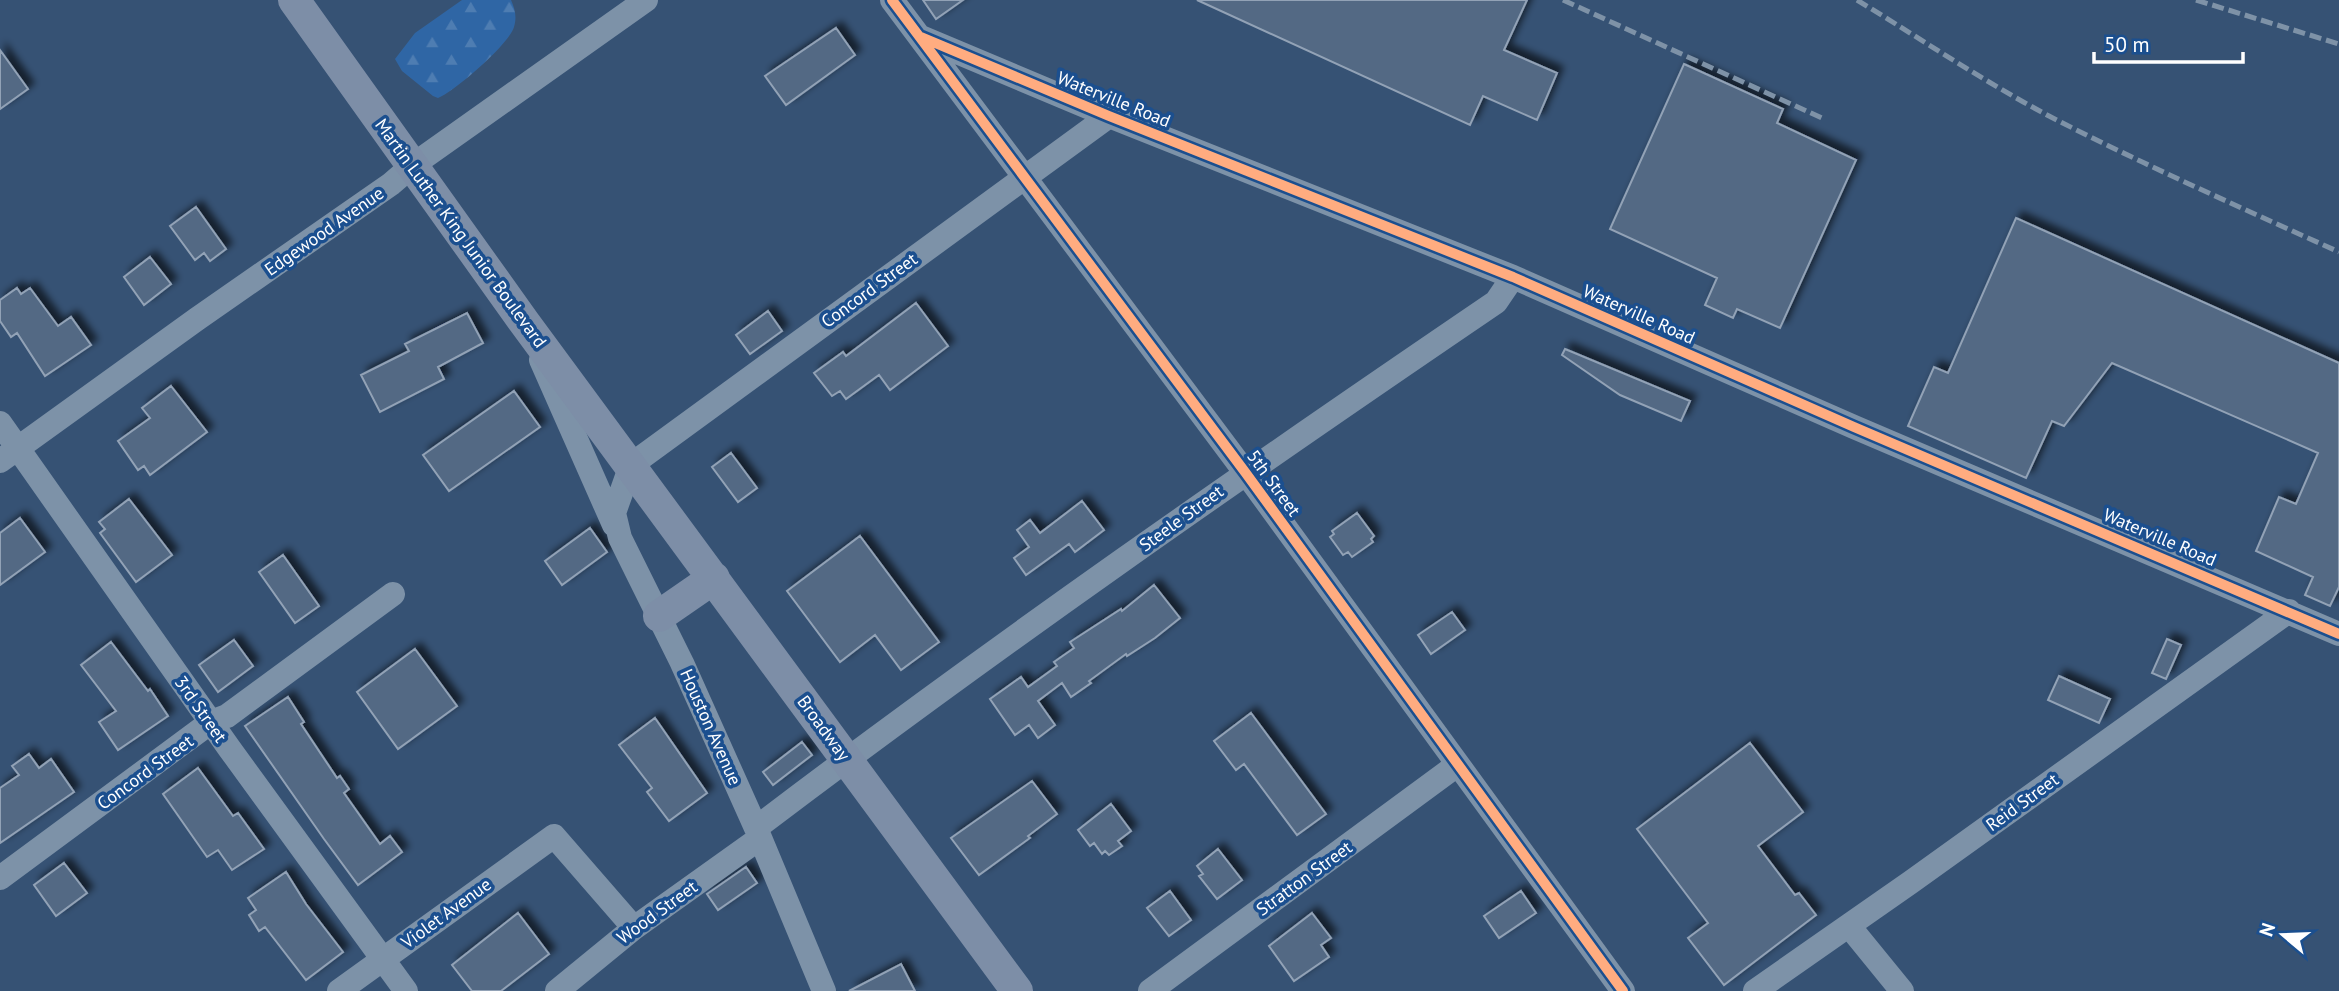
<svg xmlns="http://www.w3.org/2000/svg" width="2339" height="991" viewBox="0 0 2339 991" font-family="'PT Sans',sans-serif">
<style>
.forest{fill:url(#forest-firs)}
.building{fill:#526984;stroke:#92a2b6;stroke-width:2;filter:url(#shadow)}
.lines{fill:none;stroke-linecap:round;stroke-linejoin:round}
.minor{stroke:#7d92a8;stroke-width:24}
.major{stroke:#7d8ea7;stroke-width:32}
.rail{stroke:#7e92a7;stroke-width:5;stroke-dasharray:12 5;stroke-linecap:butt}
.cycleway-casing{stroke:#1b4f8f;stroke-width:15}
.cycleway{stroke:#ffac80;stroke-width:10}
.labels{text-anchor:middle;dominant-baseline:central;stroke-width:7;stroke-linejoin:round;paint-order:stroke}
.street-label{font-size:18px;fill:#fff;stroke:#1b4f8f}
</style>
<defs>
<pattern id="forest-firs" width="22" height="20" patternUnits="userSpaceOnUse" patternTransform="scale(1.75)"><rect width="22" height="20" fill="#2f66a5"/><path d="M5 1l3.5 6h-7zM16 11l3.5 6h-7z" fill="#4e7db2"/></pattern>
<filter id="shadow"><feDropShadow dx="6" dy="-6" stdDeviation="3.5" flood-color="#0009"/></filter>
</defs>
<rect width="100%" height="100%" fill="#365274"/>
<path class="forest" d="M462,0h49c4,9 6,17 3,27 -5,17 -59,64 -76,71l-5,-2 -31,-25 -7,-12 20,-26z"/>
<path class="building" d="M923,0h40l-27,19z
M1197,0h330l-23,50 53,23 -20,47 -54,-24 -13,29z
M836,28l19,27 -69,50 -21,-29z
M0,50l28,39 -28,20z
M1684,64l99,45 -6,14 79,37 -76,168 -43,-19 -4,9 -28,-13 12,-27 -107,-49z
M196,207l30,42 -16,12 -6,-8 -9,7 -25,-34z
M2016,218l323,145v224l-9,19 -25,-11 8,-18 -57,-26 23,-54 17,7 22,-51 -206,-90 -48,63 -12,-5 -26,57 -118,-52 26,-59 14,6z
M150,257l21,27 -27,21 -20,-28z
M17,288l4,6 9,-6 28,38 13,-9 20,28 -46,31 -28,-43 -6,4 -11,-16v-21z
M916,303l32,43 -58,44 -11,-15 -33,24 -6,-8 -8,5 -18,-23 29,-21 3,4z
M768,311l14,20 -32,23 -14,-19z
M467,313l16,30 -45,24 6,12 -64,33 -19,-37 48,-24 -4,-7z
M1565,349l125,52 -9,20 -61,-26 -58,-40z
M171,386l36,46 -57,43 -6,-9 -6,4 -20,-29 32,-23 -8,-10z
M514,391l26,36 -91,64 -26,-36z
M731,453l26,35 -19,14 -26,-35z
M129,499l43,56 -36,27 -36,-49 5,-4 -6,-7z
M1082,501l22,29 -29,22 -6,-8 -43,31 -12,-17 15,-11 -12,-17 13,-10 10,13z
M1357,513l17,23 -3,3 2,3 -21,15 -4,-5 -5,3 -13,-18 4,-3 -2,-3z
M20,518l25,34 -45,33v-52z
M590,528l17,24 -45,33 -17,-24z
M860,536l79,106 -38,28 -26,-35 -35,27 -53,-71z
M283,555l36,51 -24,17 -36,-51z
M1154,585l26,33 -25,20 -28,18 -1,-2 -37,27 2,2 -20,14 -9,-14 -24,18 17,24 -17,13 -9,-13 -14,10 -25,-36 31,-22 7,10 29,-21 -3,-4 20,-14 -4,-6 51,-33 1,2z
M1452,612l13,18 -34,24 -13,-19z
M2167,639l14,6 -15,34 -14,-6z
M234,640l19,26 -35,26 -19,-27z
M111,642l37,49 2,-2 18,27 -50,34 -19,-28 17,-11 -35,-46z
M415,649l42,57 -59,43 -41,-57z
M2059,676l51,23 -11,24 -51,-23z
M288,697l16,25 -3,2 36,54 3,-2 9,13 -5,4 36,51 10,-8 12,16 -44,33 -34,-46 -79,-113z
M1251,713l75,101 -29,21 -53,-71 -8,6 -22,-29z
M655,718l52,75 -38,28 -22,-29 5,-4 -33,-43z
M802,742l10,13 -39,30 -10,-13z
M1750,743l53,69 -45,34 37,49 4,-2 17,22 -92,70 -36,-47 20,-15 -71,-94z
M29,754l10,14 12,-9 23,33 -74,51v-55l19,-13 -7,-9z
M198,768l35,48 5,-3 26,36 -32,21 -14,-20 -11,7 -44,-63z
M1032,781l25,33 -29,22 2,2 -51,37 -28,-37z
M1111,804l20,27 -13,10 4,5 -13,9 -4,-4 -3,3 -8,-11 -4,3 -12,-16z
M1218,849l24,31 -25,19 -18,-23 4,-2 -6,-8z
M64,863l23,30 -31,23 -22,-31z
M746,867l11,16 -39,27 -11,-16z
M286,872l20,32 37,48 -37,28 -41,-53 -6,4 -10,-16 7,-5 -8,-12z
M1170,891l21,29 -22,16 -22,-28z
M1521,891l15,22 -37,25 -15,-22z
M518,913l31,41 -48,37h-29l-20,-26z
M1312,913l19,25 -10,7 8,12 -35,24 -25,-35z
M901,964l14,27h-66z"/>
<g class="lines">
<path class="minor" d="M892,0l353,472 378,519
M921,37l188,79 404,161 341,150 485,207
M541,360l73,165
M0,423l229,325 177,243
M0,461l197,-142 194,-135 22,-19 233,-165
M756,828c241,-183 490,-356 740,-526l17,-25
M0,878l211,-156 16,-6 166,-122
M1849,926l53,65
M339,991l215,-155 80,92
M557,991l77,-63 126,-90
M824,991l-68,-163 -74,-165 -62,-125 -6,-25 17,-48 478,-349
M1150,991l307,-226
M1755,991l156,-109 378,-271"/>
<path class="major" d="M294,0l230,322 493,669
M659,616l55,-38"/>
<path class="rail" d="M1563,0l261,119
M1857,0c64,39 126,81 192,116 95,49 193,92 290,136
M2196,0l143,44"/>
<defs>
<path id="cycleway" d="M892,0l353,472 378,519
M921,37l188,79 404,161 341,150 485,207"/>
</defs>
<use href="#cycleway" class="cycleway-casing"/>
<use href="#cycleway" class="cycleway"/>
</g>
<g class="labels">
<g class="street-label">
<text transform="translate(1114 99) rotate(22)">Waterville Road</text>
<text transform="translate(324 231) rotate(-35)">Edgewood Avenue</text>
<text transform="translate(461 233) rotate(54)">Martin Luther King Junior Boulevard</text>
<text transform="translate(869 290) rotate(-36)">Concord Street</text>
<text transform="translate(1639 314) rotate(24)">Waterville Road</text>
<text transform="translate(1274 483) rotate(54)">5th Street</text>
<text transform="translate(1181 518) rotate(-36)">Steele Street</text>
<text transform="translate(2160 537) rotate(23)">Waterville Road</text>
<text transform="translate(201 709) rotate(55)">3rd Street</text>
<text transform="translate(711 727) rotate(66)">Houston Avenue</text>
<text transform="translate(824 728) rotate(54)">Broadway</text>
<text transform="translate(145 772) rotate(-36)">Concord Street</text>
<text transform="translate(2022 802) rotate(-36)">Reid Street</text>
<text transform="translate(1304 878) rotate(-36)">Stratton Street</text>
<text transform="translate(657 912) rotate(-36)">Wood Street</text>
<text transform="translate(446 913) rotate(-36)">Violet Avenue</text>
</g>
</g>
<g transform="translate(2283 935) rotate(289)" stroke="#1b4f8f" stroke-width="5" paint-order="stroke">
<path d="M0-5L12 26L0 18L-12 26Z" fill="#ffffff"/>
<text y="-10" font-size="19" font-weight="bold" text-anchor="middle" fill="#ffffff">N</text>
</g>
<path d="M2094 52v10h149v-10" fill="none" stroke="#ffffff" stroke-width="3.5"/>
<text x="2104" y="52" font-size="21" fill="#ffffff" stroke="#1b4f8f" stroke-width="5" paint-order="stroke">50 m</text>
</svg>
